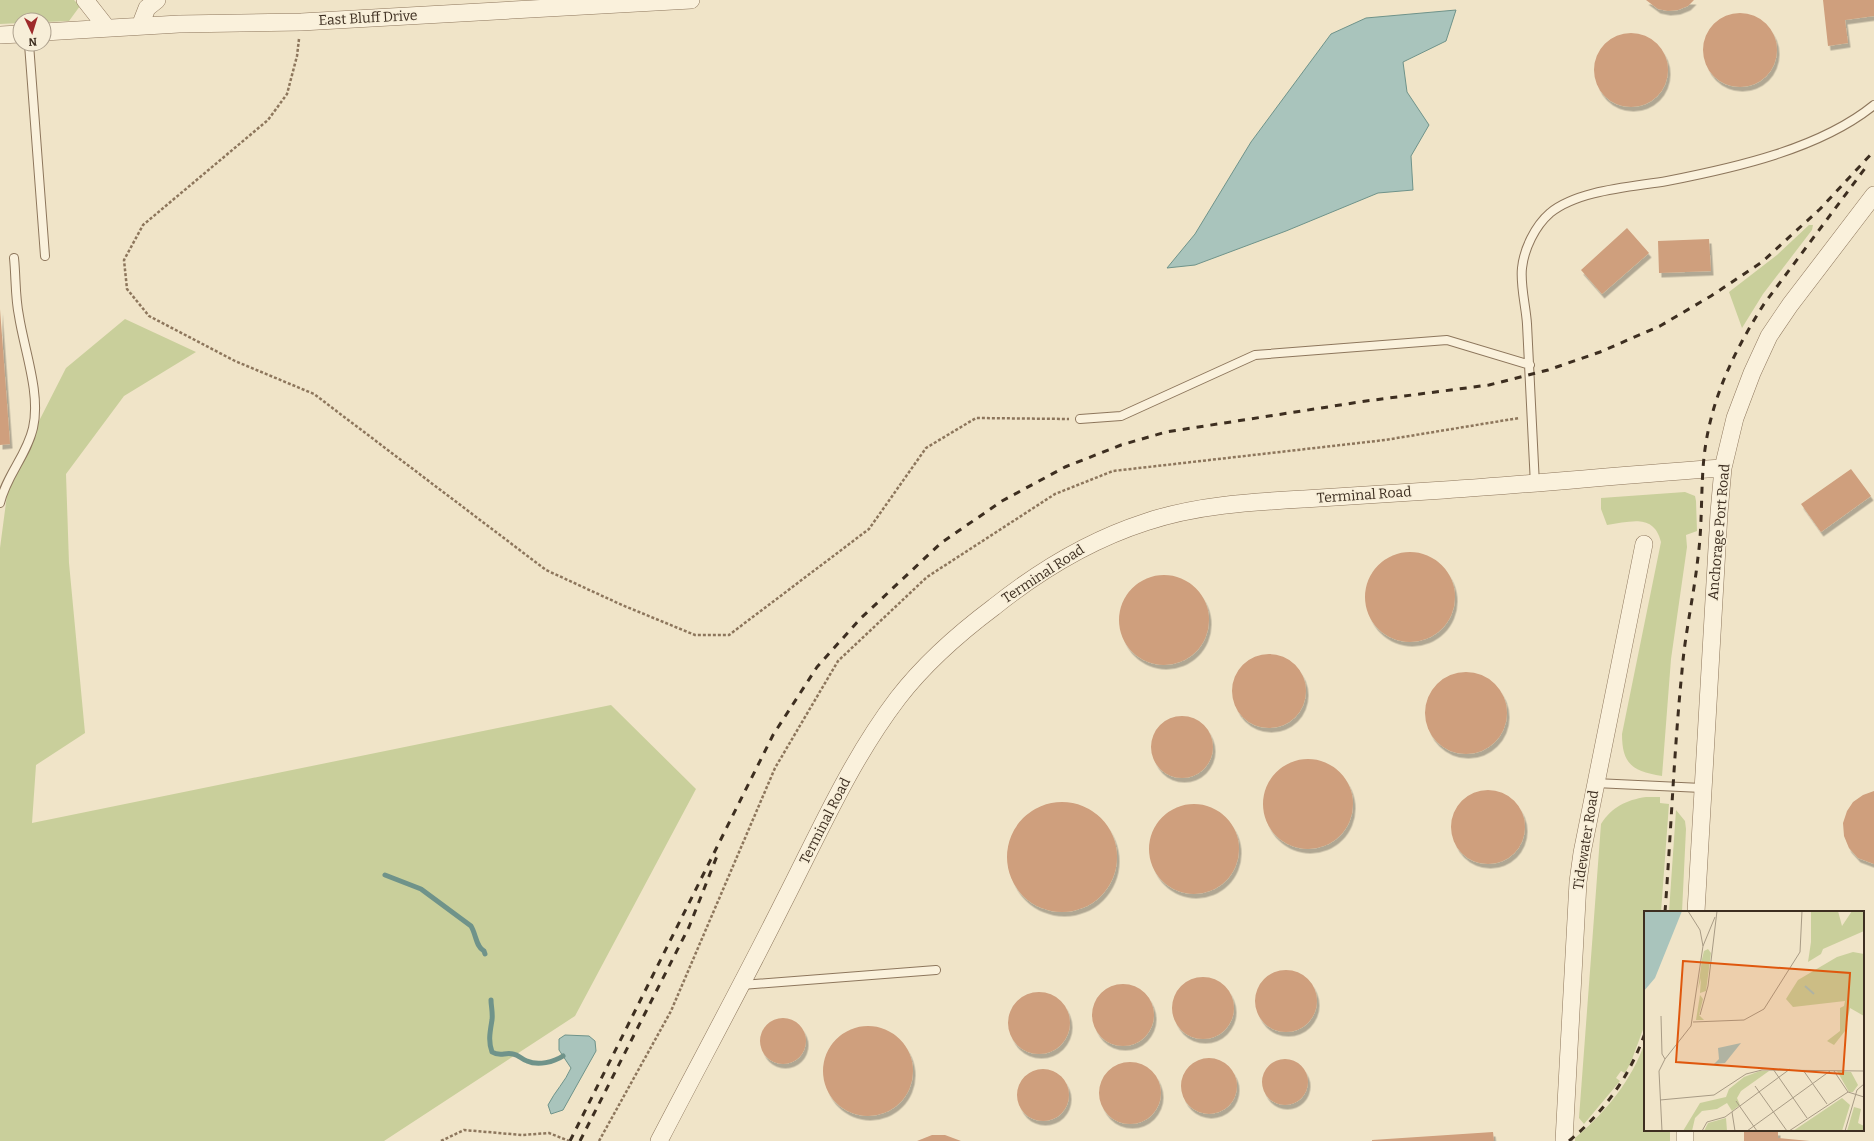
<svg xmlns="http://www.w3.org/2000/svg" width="1874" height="1141" viewBox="0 0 1874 1141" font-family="Bitter,serif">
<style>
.green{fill:#c9cf9b}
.water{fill:#a9c4bc;stroke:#6f938a}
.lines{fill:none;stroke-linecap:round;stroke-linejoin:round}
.stream{stroke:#6f938a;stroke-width:5}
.building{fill:#cf9f7d;filter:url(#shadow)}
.service-casing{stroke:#8d765c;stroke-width:10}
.minor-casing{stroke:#8d765c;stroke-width:18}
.path{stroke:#8d765c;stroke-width:2.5;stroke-dasharray:3 2;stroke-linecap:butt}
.service{stroke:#faf1dc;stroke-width:8}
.minor{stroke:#faf1dc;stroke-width:17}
.rail{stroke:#3d2e20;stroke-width:3;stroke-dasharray:7 7;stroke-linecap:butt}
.labels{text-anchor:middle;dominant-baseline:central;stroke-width:3;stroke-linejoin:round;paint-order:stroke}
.street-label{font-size:14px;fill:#3d2e20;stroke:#f7eed8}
.inset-river{fill:none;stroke:#a9c4bc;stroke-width:2}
.inset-road{fill:none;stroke:#a89b85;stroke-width:1}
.view{fill:#df570d;fill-opacity:0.15;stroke:#df570d;stroke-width:2}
.inset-edge{fill:none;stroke:#3d2e20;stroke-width:2}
</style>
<defs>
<filter id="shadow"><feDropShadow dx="2.5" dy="4.5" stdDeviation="0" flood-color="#0004"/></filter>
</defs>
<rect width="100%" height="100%" fill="#f0e4c8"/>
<path class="green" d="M0,0h74l6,6 -11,15 -25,1v-2h-24v3l-20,1z
M1809,225h4l-1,5 -49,64 -21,34 -13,-36 48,-37z
M125,319l71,33 -72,44 -58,78 3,89 16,170 -49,32 -4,58 579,-118 85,84 -121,227 -191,125h-384v-593l9,-68 57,-112z
M1685,492l10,4 1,5 1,30 -11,4 1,12 -16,112 -9,117c-29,-5 -40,-11 -40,-42l39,-192c-7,-29 -31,-20 -54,-17l-6,-16v-11z
M1646,797h14v6l9,1 -8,108h-16v112l-14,38 -6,11 -4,-2 -5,7 4,3 -36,43 -5,-6 22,-294c11,-17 25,-24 45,-27z
M1676,810l9,11 1,8 -4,83h-13z
M1645,1042v88h25v11h-95v-3c31,-26 57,-58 70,-96z"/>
<path class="water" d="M1456,10l-10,31 -43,21 4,30 22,33 -18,31 2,34 -35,3 -92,38 -91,34 -28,3 28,-34 56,-92 80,-108 35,-16z
M565,1035l24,1 6,5 1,10 -33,59 -12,4 -3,-9c7,-14 17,-23 23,-37l-12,-18v-11z"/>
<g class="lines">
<path class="stream" d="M385,875l36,14 50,37c5,8 5,21 13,25l1,3
M491,1000c0,6 2,13 1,20 -2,12 -4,21 0,32 8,5 13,0 21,2 6,1 8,5 14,7 11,5 27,1 36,-5"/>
</g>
<path class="building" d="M1646,0h48l-6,6 -10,4 -10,1 -10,-2z
M1823,0h51v16l-29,4 3,23 -20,3z
M1703 50a37 37 0 1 1 74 0a37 37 0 1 1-74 0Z
M1594 70a37 37 0 1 1 74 0a37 37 0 1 1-74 0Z
M1627,228l22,25 -47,41 -21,-24z
M1709,239l2,32 -52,2 -1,-32z
M0,309l10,135 -10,1z
M1851,469l20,27 -50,36 -20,-28z
M1365 597a45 45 0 1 1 90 0a45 45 0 1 1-90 0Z
M1119 620a45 45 0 1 1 90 0a45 45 0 1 1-90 0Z
M1232 691a37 37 0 1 1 74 0a37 37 0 1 1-74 0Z
M1425 713a41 41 0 1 1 82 0a41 41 0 1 1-82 0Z
M1151 747a31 31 0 1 1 62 0a31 31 0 1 1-62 0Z
M1263 804a45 45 0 1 1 90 0a45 45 0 1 1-90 0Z
M1451 827a37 37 0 1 1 74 0a37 37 0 1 1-74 0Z
M1874,791v73l-16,-6 -9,-10 -5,-12 -1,-13 4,-12 6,-9 10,-7z
M1007 857a55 55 0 1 1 110 0a55 55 0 1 1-110 0Z
M1149 849a45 45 0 1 1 90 0a45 45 0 1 1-90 0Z
M1255 1001a31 31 0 1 1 62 0a31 31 0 1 1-62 0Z
M1172 1008a31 31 0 1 1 62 0a31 31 0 1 1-62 0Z
M1092 1015a31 31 0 1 1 62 0a31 31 0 1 1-62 0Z
M1008 1023a31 31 0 1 1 62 0a31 31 0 1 1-62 0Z
M760 1041a23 23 0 1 1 46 0a23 23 0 1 1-46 0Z
M823 1071a45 45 0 1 1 90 0a45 45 0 1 1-90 0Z
M1181 1086a28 28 0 1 1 56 0a28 28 0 1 1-56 0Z
M1262 1082a23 23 0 1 1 46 0a23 23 0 1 1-46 0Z
M1099 1093a31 31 0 1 1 62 0a31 31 0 1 1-62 0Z
M1017 1095a26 26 0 1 1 52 0a26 26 0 1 1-52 0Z
M1744,1130l34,1v7l32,3h-66z
M1493,1132l1,9h-122v-1z
M932,1135h13l16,6h-44z"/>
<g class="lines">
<defs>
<path id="service" d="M29,44l16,212
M1080,419l41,-3 134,-61 192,-15 83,25
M1535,484c-3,-53 -5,-106 -8,-160 -1,-17 -7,-39 -5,-56 2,-19 13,-42 28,-55 28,-23 82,-26 117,-32 67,-13 153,-32 207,-76
M0,503c6,-27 27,-48 33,-75 8,-34 -9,-79 -14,-112 -4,-19 -3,-39 -5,-58
M1595,783l107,5
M742,985l194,-15"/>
<path id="minor" d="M85,0l22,28
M140,26l7,-18 10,-8
M44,32l135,-8 122,-2 390,-22
M0,35l20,-1
M1696,912l23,-399 4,-45 12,-50 17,-45 17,-37 21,-31 84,-110
M659,1141c41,-79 83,-156 123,-236 36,-70 68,-144 116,-207 27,-35 60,-64 96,-91 45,-36 96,-67 152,-85 50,-17 105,-20 158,-23 47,-3 94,-6 140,-9 93,-6 186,-16 279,-22
M1564,1141l14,-259 4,-29 62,-309
M1685,1141v-11"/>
</defs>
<use href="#service" class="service-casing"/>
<use href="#minor" class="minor-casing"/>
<path class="path" d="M299,39l-2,17 -10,38 -19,26 -125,105 -19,35 3,29 22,27 86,45 79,33 232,176 76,35 73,30h34l140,-106 57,-81 50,-30 93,1
M441,1141l23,-11 58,5 27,-2 20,8
M599,1141l72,-130 104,-243 63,-107 89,-84 128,-83 58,-23 272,-31 134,-22"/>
<use href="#service" class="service"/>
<use href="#minor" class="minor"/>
<path class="rail" d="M1665,912c6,-80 9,-161 17,-241 3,-38 12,-76 16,-114 4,-29 3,-59 5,-88 4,-62 28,-113 61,-165l102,-137
M570,1141l203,-406 44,-68 43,-48 81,-76 61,-42 63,-34 56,-22 45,-13 200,-31 123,-16 59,-15 52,-18 60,-26 51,-30 51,-34 58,-53 54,-58
M580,1141l109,-214 28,-71
M1569,1141c35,-29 61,-65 76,-108"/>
</g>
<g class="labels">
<g class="street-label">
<text transform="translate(368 18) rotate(-3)">East Bluff Drive</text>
<text transform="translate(1364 495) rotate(-4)">Terminal Road</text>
<text transform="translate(1719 532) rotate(-85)">Anchorage Port Road</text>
<text transform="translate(1043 574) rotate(-33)">Terminal Road</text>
<text transform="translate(825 821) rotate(-63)">Terminal Road</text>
<text transform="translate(1586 840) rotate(-81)">Tidewater Road</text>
</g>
</g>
<g transform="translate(1644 911)">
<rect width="220" height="220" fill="#f0e4c8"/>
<path d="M167,0h27l4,15 10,-15h12v20l-41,18 -2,5 -13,8 3,-20zM64,38l3,4 -5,38 -6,2 1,-15 -3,12 4,-31 2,-8zM209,41l11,2v62l-14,-8 -5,23 -11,14 -7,-4 13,-10v-23l4,-2 1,-5 -52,6 -7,-8 12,-19 39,-23zM56,84l3,4 -4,16 5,5h-8zM116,160h9l-28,20 -4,7 3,7 -8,6 -5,-8 -10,6 -15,2 -7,7 -3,13h-9l17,-28 26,-6 3,-8 15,-12zM193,160l14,1 7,13 -5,7h-4zM198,187l8,7 -8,26h-49zM210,196l7,2 -3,14 6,3v5h-17zM82,207l1,13h-23l4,-8z" fill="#c9cf9b"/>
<path d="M0,0h38l-27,67 -11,13zM97,132l-16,20 -11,1 5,-5 -1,-11z" fill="#a9c4bc"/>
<path class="inset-river" d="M161,75l9,8"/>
<path class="inset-road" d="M59,35l12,-29M56,104l8,-29 9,-75M17,105l1,38 3,5M49,111l51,-2 20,-11 36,-57 2,-41M129,158l34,49M159,159l24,34M190,160l14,21M111,175l32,45M204,181l16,5M16,189l54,-5 32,-21 16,-4 102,1M92,190l21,30M88,201l3,19M18,220l-3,-60 6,-12 26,-33 12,-80 -3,-16 -12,-19M58,220l5,-9 18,-5 65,-48M103,220l83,-60M145,220l59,-39M201,220l12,-41 7,-6"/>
<path class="view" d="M39,50l167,12 -7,101 -167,-12z"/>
<rect width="220" height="220" class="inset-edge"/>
</g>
<g transform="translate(32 32) rotate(176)"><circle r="19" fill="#f7eed8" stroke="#ada18e"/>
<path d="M0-3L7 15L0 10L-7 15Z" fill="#9e2a2b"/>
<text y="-6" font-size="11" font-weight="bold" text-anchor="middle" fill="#3d2e20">N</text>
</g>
</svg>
